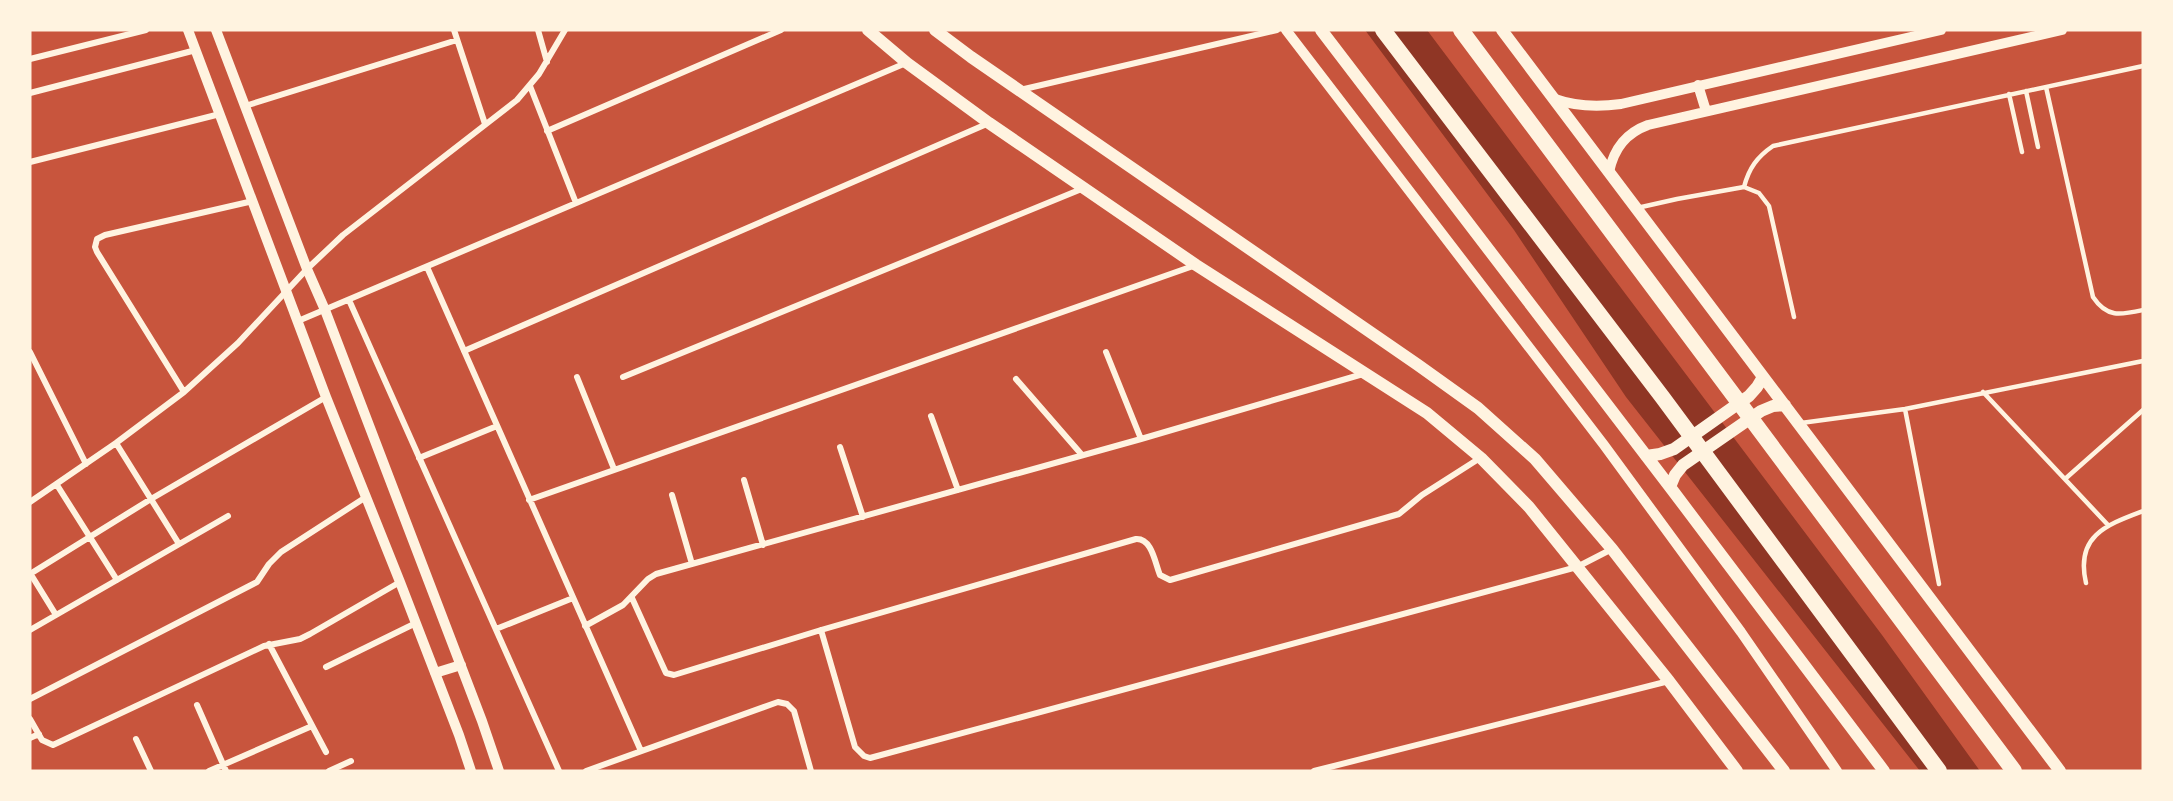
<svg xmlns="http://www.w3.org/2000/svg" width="2173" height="801" viewBox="0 0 2173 801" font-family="Rubik,sans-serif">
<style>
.water{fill:#8f3625}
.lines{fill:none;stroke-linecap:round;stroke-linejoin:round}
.service{stroke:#fff3e0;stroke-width:4.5}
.minor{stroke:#fff3e0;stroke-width:6}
.tertiary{stroke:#fff3e0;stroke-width:10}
.secondary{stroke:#fff3e0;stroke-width:12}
.motorway{stroke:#fff3e0;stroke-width:16}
</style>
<rect width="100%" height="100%" fill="#c8553d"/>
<path class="water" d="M1365,30h62l455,605 98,136h-60l-294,-374 -112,-167z"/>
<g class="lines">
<path class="service" d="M2046,87l47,210c14,21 27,18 50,13
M2026,91l12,56
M2009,94l13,58
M1744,187c5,-19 13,-30 29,-41l370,-80
M1637,208l40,-9 67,-12 15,6 10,13 25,111
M1983,392l125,133
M1905,409l34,175
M1801,423l104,-14 238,-48
M2065,479l78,-69
M2086,583c-11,-47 20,-58 57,-72"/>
<path class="minor" d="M454,30l31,94
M538,30l9,32
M30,59l116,-29
M530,86l46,117
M1020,90l257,-60
M30,93l166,-43
M245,106l212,-66
M547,131l234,-101
M30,162l190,-48
M427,267l214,484
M349,300l210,471
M298,321l608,-258
M464,351l525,-228
M30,352l56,112
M1106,352l35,87
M577,377l37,92
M623,377l461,-189
M1016,379l66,76
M184,392l-87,-140 -2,-5 2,-8 8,-4 148,-34
M931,416l27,74
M116,443l63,101
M840,447l23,70
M419,458l78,-32
M744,480l19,65
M57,485l60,95
M672,495l20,69
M529,500l667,-235
M30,502l86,-59 68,-51 54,-49 69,-74 36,-34 174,-135 22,-26 26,-44
M30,573l26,42
M30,574l121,-75 175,-102
M632,598l34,75 8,2 147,-45 315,-91c16,-1 19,24 24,36l10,5 229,-66 23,-19 58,-37
M585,626l38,-21 25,-26 8,-5 485,-135 222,-65
M496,629l77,-31
M30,630l198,-114
M821,630l34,117 9,9 6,2 707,-191 35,-18
M269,644l57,108
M326,667l90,-44
M30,699l227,-117 12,-18 12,-12 85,-55
M197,705l29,66
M30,719l12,21 11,5 211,-99 36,-7 10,-5 90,-52
M30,738l9,-4
M136,739l15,32
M209,771l103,-45
M329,771l22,-10
M586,771l192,-69 9,2 7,7 17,60
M1314,771l355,-90"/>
<path class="tertiary" d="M188,30l138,367 74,185 59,153 12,36
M216,30l91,239 18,41 157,411 17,50
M1286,30l318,415 137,187 96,139
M1698,85l8,26
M1555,99c22,8 43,8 66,5l320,-74
M1609,172c5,-24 17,-39 39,-47l414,-95
M435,673l26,-8"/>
<path class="secondary" d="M868,30l39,33 82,60 207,142 231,148 54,45 48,49 140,174 68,90
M935,30l36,27 447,308 60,43 57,51 77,90 172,222
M1321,30l349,457 214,284
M1502,30l558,741
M1646,456l14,-2 14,-5 75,-53 8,-9 6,-10
M1670,487l5,-12 8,-10 78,-54 12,-5 12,-1"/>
<path class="motorway" d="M1383,30l280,368 276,373
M1461,30l553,741"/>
</g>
<rect width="2173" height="801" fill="none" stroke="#fff3e0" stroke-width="63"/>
</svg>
